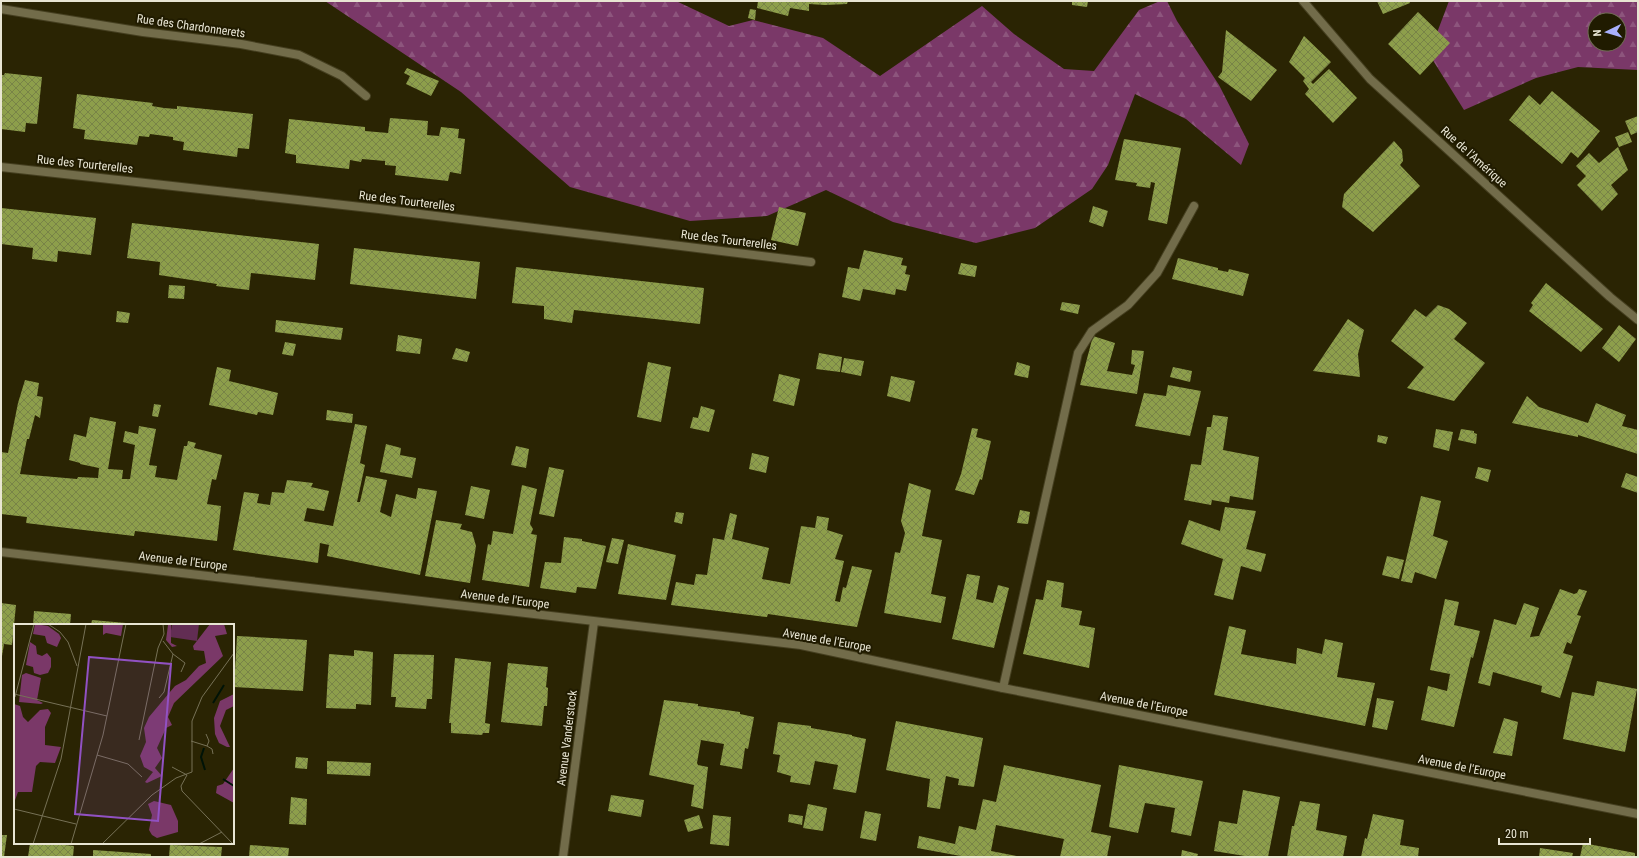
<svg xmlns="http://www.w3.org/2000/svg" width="1639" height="858" viewBox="0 0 1639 858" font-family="'Roboto Condensed',sans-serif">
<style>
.forest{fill:url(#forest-firs);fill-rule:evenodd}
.building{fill:url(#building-cross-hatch)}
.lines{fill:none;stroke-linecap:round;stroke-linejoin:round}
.lane-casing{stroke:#453f20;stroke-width:10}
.street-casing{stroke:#453f20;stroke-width:10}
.lane{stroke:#726c4a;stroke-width:8}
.street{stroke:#726c4a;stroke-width:8}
.labels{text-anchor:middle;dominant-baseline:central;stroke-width:4;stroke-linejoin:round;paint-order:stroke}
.street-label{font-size:12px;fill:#e8e5d3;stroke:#201b00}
.inset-river{fill:none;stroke:#001307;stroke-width:2}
.inset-road{fill:none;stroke:#767156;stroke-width:1}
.view{fill:#9151c3;fill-opacity:0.15;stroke:#9151c3;stroke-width:2}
.inset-edge{fill:none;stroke:#e8e5d3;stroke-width:2}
</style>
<defs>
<pattern id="forest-firs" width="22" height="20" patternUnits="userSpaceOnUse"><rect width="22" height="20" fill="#7a3868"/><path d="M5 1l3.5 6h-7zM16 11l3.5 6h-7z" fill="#8d557d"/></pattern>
<pattern id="building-cross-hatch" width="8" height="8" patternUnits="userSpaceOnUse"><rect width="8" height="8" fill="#8d9e4b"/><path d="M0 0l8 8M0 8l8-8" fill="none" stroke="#788347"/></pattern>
</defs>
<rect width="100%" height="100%" fill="#2a2403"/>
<path class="forest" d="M325,1h351l53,25 24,-6 70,18 57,38 102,-70 32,28 50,35 30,2 45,-61 21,-9h7l10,20 42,64 30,59 -8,21 -55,-46 -51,-25 -27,71 -16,24 -57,39 -59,15 -83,-21 -67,-32 -59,26 -77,5 -120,-34 -109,-95z
M1449,1h189v69l-60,-3 -42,11 -72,32 -35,-56zM1595,20h24v24h-24z"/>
<path class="building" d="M758,1h90l-1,3 -22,1 -16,-1v7l-19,-3 -2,8 -31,-8z
M1072,1h16l-1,6 -15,-2z
M1377,1h32l1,2 -27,11z
M750,9l6,1 -1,10 -7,-2z
M1418,12l32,31 -30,32 -32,-31z
M1226,30l51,40 -26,31 -33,-24 4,-5z
M1304,36l27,26 -20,20 2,2 16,-15 28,29 -24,25 -28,-29 4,-5 -6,-8 2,-3 -16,-16z
M407,68l32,13 -8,15 -25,-12 4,-8 -6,-3z
M5,73l37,4 -5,47 -11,-1 -1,9 -24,-3v-54h3z
M1552,91l48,40 -22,27 -7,-6 -9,12 -53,-44 20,-25 11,10z
M77,94l76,9 -1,3 12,2 13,1v-3l76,8 -4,35 -11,-1 -1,9 -54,-7 1,-8 -11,-2v-3l-23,-3 -1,3 -10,-1 -2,9 -53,-6 1,-9 -12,-2z
M1638,116v16l-7,3 -6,-14z
M390,118l38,3 -1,14 12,1 2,-9 18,2 -1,9 7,1 -4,35 -11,-2 -2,9 -53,-6 1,-9 -11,-1v-4l-23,-2 -1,3 -11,-2 -1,9 -53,-6v-8l-11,-2 4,-34 76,8v4l23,2z
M1628,132l4,10 -13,5 -4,-10z
M1124,139l57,9 -14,76 -19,-4 7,-37 -4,-1 -1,6 -14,-2 1,-3 -22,-3z
M1394,141l8,9 1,11 -3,4 20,21 -47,46 -31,-25 2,-13z
M1618,147l10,23 -17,15 7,9 -16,17 -25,-26 9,-9 -10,-10 13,-13 10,10z
M1093,206l15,5 -5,16 -14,-5z
M779,207l27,6 -8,33 -27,-6z
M1,208l95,10 -5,37 -33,-4 -1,11 -25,-3 1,-11 -32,-4z
M132,223l187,21 -4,36 -64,-7 -2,17 -33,-4 1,-2 -58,-9 1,-13 -33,-4z
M354,248l126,14 -4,37 -126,-15z
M864,250l39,8 -2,7 6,1 -2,8 5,1 -4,16 -10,-2 -1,6 -32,-6 -3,12 -18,-4 6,-30 11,2z
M1178,258l40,10v2l10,2 1,-3 20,5 -6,22 -71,-17z
M961,263l16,3 -2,11 -17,-3z
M516,267l188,21 -4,36 -126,-14 -2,13 -28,-4v-13l-32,-3z
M1546,283l57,46 -22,23 -52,-41 4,-6 -2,-2z
M169,285l16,1 -1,13 -16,-1z
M1062,302l18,3 -2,9 -18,-4z
M1438,305l11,4 18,14 -13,16 31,24 -31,38 -47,-13 17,-21 -33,-26 24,-32 11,8z
M117,311l13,2 -2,10 -12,-1z
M1348,319l16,11 -6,24 2,23 -47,-6z
M276,320l67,8 -2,12 -66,-8z
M1619,325l17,14 -17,23 -17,-14z
M398,335l24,4 -2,15 -24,-3z
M1093,336l22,7 -8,28 25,4 3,-10 -4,-1 1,-14 12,1 -7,43 -57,-9z
M285,342l11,2 -3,12 -11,-2z
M456,348l14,4 -3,10 -15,-3z
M819,353l23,4 -2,15 -24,-3z
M844,358l20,3 -3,15 -20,-4z
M648,362l23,5 -10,55 -24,-5z
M1017,362l13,4 -2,12 -14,-3z
M217,367l14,3 -2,11 49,12 -5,22 -15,-3 -1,3 -48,-10z
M1173,367l19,4 -2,11 -20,-5z
M779,374l21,5 -6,27 -21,-5z
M891,376l24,5 -5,21 -23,-6z
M25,380l14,3 -2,13 6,1 -3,21 -5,-3 -6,24h-2l-7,35 57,5 1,-2 20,1 1,-10 -19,-4v-1l-11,-3 5,-26 12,3 4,-20 26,5 -8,47 15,1 -1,9h8l5,-34 -12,-3 2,-11 13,3 1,-8 17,3 -7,36 8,1 -2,11 22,3 7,-34h3l1,-5 8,2 -2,5 28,7 -6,25 -4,-1 -5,25 14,2 -4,35 -82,-10 -1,5 -67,-8 -41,-5 1,-6 -26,-3v-62l7,1 10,-50z
M1168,385l33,6 -11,45 -55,-10 9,-33 22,3z
M1527,396l12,11 49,16 8,-20 30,12 -4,11 16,4v24l-60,-19v2l-66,-14z
M154,404l7,1 -3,12 -6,-1z
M701,406l14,4 -6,22 -19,-4 3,-11 5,1z
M327,410l26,4 -1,9 -26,-3z
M1213,415l15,2 -5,33 36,7 -6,43 -23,-4 -1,7 -17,-3 -1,5 -27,-5 7,-36 10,1 6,-38h4z
M355,424l12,2 -7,37 5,2 -8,37h3l6,-26 21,4 -7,32 11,5 5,-23 20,5 2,-11 19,3 -17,84 -93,-19 2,-11 -9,-2 -2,20 -85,-13 11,-58 15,2 -2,9 13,2 2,-13 12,1 3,-13 26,3 -2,4 18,4 -5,20 -17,-3 -3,13 29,5z
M972,428l6,1 -2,8 15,4 -9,39 -2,-1 -6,16 -19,-5 6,-16z
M1436,429l17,3 -4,19 -16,-4z
M1461,429l13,2v2l3,1 -1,10 -18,-4z
M1378,435l10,2 -2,7 -9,-2z
M386,444l15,4 -1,7 16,3 -4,20 -32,-6z
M516,446l13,3 -3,19 -15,-3z
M752,453l17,4 -3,16 -17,-4z
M549,467l15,3 -10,47 -15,-3z
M1478,467l13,3 -3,12 -13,-4z
M1626,473l12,4v16l-17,-6z
M909,483l22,7 -9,46 20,4 -11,54 15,3 -5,26 -57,-10 11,-61 5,1 5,-20 -4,-12z
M522,485l15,4 -7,35 3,5 -2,5 6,1 -8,52 -47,-7 6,-36 3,1 2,-14 20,3z
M471,486l19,4 -6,29 -19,-4z
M1421,496l20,5 -8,35 15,5 -12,38 -21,-7 -3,11 -11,-2z
M1225,507l31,4 -10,38 20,5 -5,18 -20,-6 -8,34 -19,-5 9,-36 -42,-15 8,-24 31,11z
M1020,510l10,2 -2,12 -11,-1z
M676,512l8,1 -2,11 -8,-2z
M730,513l7,2 -5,24 37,9 -7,31 28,5 11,-58 14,2 2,-12 12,2 -2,12 16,5 -8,24 9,2 -9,40 5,1 3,-15 3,1 6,-22 20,4 -15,57 -89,-13 -1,3 -96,-12 5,-23 18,3 2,-11 11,1 6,-37 11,2z
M436,520l26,4 -2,5 12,3 4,14 -6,37 -45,-7z
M564,537l18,2v2l24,5 -10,43 -19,-2 -1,6 -36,-5 5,-26 16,1z
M612,538l12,2 -6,24 -12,-2z
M628,544l48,11 -10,45 -48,-6z
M1387,556l17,4 -5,19 -17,-4z
M967,574l13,2 -4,23 17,4 5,-18 11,3 -15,60 -42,-9z
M1047,580l17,3 -3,24 21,4 -3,14 16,3 -6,40 -66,-14 13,-55 7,1z
M1560,589l14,5 3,-1 2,-4 8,2 -10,24 4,1 -10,28 -4,-2 -4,11 10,3 -13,42 -19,-6 1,-6 -49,-14 -3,14 -12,-3 16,-64 22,6 8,-22 15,5 -9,29 9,-1z
M1445,599l14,3 -5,23 26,6 -7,27 -2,-1 -17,70 -33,-7 7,-34 19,5 3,-17 -20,-4z
M1,603l15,2 -4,40 -8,-1 -2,12z
M34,611l37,3 -1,11h-37z
M92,620l34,3v2h-35z
M1229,626l17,4 -5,24 55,10 1,-16 25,6 3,-15 18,4 -6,34 38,6 -10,43 -151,-31z
M237,636l70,4 -4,51 -69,-4z
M354,650l19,2 -2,53 -15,-1v5l-30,-1 3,-54 25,2z
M394,654l40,1 -2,44h-5l-1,10 -31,-2 1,-10h-5z
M455,658l36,4 -6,61 5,1 -1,9h-6l-1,2 -31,-2v-10h-2z
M508,663l40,4 -2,20 2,1 -1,18h-3l-2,20 -41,-4z
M1597,681l40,8 -12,63 -62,-13 9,-47 22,4z
M1377,698l17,3 -7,29 -15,-3z
M664,700l34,4v2l42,6v2l14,3 -6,32 -3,-1 -3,21 -22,-4 4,-21 -23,-4 -4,23 1,2 10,2 -5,42 -12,-3 3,-21 -45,-10z
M1504,718l14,4 -6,34 -19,-3z
M896,721l87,17 -9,49 -16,-2 1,-6 -13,-3 -6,33 -13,-2 3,-28 -44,-9z
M778,722l33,4v2l41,7v1l14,3 -10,54 -23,-4 5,-24 -23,-4 -5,24 -20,-3 1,-6 -14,-4 3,-17 -7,-1z
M296,757l12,1 -1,11 -12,-1z
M327,761l44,2 -1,13 -43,-2z
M1004,765l97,20 -10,47 20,4 -4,21h-47l4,-18 -68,-14 -5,26 31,6h-56l-49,-9 2,-12 36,8 4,-18 17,4 7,-31 13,3z
M1119,765l84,16 -12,55 -20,-4 4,-24 -30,-5 -7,30 -29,-6z
M1243,790l37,7 -12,60h-17l-37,-6 5,-30 18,3z
M611,795l33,5 -3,17 -33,-6z
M291,797l16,2 -1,26 -17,-1z
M1300,801l20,3 -4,26 31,6 -4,21h-56l5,-31h2z
M808,804l19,4 -4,23 -20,-3z
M865,811l16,3 -5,27 -16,-3z
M789,814l14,2 -1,9 -14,-3z
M1373,814l31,6 -4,25 19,3 -1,9h-57l4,-19 2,1z
M699,815l4,13 -15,4 -4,-12z
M713,815l18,2 -2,29 -19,-2z
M1,835h6l-3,22h-3z
M30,843h25v1l19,2 -1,11h-45z
M1583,843l52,10v4h-55z
M170,845l52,2 -1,10h-52z
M250,845l39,3 -1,9h-39z
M1540,848l33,5 -1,4h-33z
M93,850l58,4v3h-58z
M1182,850l16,4 -1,3h-16z"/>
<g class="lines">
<defs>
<path id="lane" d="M1003,688l75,-335 14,-22 36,-26 29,-32 37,-67"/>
<path id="street" d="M1303,1l67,78 240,218 28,23
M1,9l142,23 98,12 58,11 43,21 24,20
M1,167l378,42 432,53
M1,552l800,93 202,43 635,126
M563,857l31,-235"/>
</defs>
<use href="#lane" class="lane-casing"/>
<use href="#street" class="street-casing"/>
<use href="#lane" class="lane"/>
<use href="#street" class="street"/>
</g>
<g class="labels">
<g class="street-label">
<text transform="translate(191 26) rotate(8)">Rue des Chardonnerets</text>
<text transform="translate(1474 157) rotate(42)">Rue de l'Amérique</text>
<text transform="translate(85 164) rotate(6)">Rue des Tourterelles</text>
<text transform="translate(407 201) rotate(7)">Rue des Tourterelles</text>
<text transform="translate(729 240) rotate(7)">Rue des Tourterelles</text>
<text transform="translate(183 561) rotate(7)">Avenue de l'Europe</text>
<text transform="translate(505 599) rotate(7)">Avenue de l'Europe</text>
<text transform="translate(827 640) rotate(10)">Avenue de l'Europe</text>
<text transform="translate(1144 704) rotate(11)">Avenue de l'Europe</text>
<text transform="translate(567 738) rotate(-83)">Avenue Vanderstock</text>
<text transform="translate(1462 767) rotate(11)">Avenue de l'Europe</text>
</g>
</g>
<g transform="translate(14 624)">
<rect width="220" height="220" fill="#2a2403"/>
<path d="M158,0h27l-2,17 -27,-4z" fill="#622d53"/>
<path d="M21,0l13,2 11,8 2,4 -4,9 -10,-4 -2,-7 -12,-2zM89,0h20l-2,12 -15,-3 -3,2zM196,0h14l3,10 -12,2 8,20 -49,47 -6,14 4,8 -6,3 -9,20 5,10 -7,10 7,8 -15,7 -2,-1 8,-10 -9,-5 -4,-11 6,-14 -2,-14 5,-11 26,-31 11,-6 13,-14 7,-3 -2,-12 -10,-1 -1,-4zM154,1h3v18l6,3 -5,1 -6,-7zM16,18l6,4 1,8 5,2 5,-3 4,5v9l-3,6 -8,2 -6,-2 -1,-6 -7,-2zM12,49l15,5 -4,22 6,3 -2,1 -22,-2 3,-27zM220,70v12l-8,4 -6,16 10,21h-3l-8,-4 -4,-9 -1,-16 6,-17zM0,80l6,2 3,11 5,5 12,-12 8,-1 3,4 -6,14v18l16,2 -6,16 -15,-1 -4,4 -4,26h-14l-4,11zM220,144v35l-18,-10 1,-7 6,-2zM140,177l17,4 7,16v11l-21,6 -5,-3 -3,-5 3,-15 -4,-11z" fill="#7a3868"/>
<path class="inset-river" d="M199,79l11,-18M190,124l-3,9 4,13M209,155l11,7"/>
<path class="inset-road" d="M34,0l12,8 8,10 9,24M159,30l12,9 -4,9M0,70l93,22M1,73l19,-73M145,74l5,-6 9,-38 -10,-13M192,110l3,7 -2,5M125,116l19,-92 6,-14 -1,-10M177,117l16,5 5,3 1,5M83,131l31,9 14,13M158,143l15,8M173,151l-6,11 1,5 51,53M0,185l62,15M19,220l28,-85 25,-135M57,220l32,-109 23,-111M88,220l50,-49 24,-17 16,-6v-51l10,-24 32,-44M185,220l23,-12"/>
<path class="view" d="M75,33l82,7 -13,157 -83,-7z"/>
<rect width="220" height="220" class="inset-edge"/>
</g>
<rect width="1639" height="858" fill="none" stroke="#e8e5d3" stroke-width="4"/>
<g transform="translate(1607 32) rotate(265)"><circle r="19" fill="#201b00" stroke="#706c54"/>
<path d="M0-3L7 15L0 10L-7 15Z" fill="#a9b0fc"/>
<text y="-6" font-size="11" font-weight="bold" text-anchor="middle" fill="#e8e5d3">N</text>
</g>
<path d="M1499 838v6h91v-6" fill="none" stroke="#e8e5d3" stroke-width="2"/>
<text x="1505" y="838" font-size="12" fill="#e8e5d3" stroke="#201b00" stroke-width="3" paint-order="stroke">20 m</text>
</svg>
